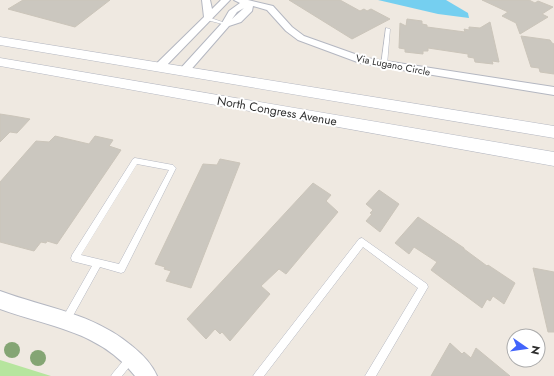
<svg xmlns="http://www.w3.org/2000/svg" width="554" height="376" viewBox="0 0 554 376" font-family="Jost,sans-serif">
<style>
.green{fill:#b6e59e}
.water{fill:#75cff0}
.building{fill:#cbc7bf;stroke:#cbc5ba}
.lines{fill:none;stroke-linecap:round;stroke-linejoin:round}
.lane-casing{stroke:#b4b7c1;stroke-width:1}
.street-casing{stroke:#b4b7c1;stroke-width:2}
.secondary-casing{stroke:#b4b7c1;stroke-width:1}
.lane{fill:#fff;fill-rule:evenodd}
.street{fill:#fff;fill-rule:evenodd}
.secondary{fill:#fff;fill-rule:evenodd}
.tree{fill:#84a574}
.labels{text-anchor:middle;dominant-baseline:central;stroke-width:4;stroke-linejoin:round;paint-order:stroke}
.far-street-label{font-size:10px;fill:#2e2e2e;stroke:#fff}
.street-label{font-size:12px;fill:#2e2e2e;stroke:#fff}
</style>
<rect width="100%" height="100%" fill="#efe9e1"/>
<path class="green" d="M0,360l51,16h-51z"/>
<path class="water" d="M378,0h68l22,13 1,5 -31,-4z"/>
<path class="building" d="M23,0h87l-35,27 -67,-18z
M289,0h51l20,11 4,-2 3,2 4,-2 19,10 -38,20z
M482,0h47l6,3 3,-2 15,6 -11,7 6,3 -28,17 -4,-11 -14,-7 6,-4z
M407,19l15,2v3l5,1v2l38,5 -1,-3 5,1v-3l11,1 10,-6 9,40 -7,-1 1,3 -18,-2 -1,-4 -6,-1v-3l-40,-6v3h-5v3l-18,-2v-3l-6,-1 1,-25 6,3z
M521,36l29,4 2,3 2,1v30l-14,-2 -1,-4 -8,-1z
M0,114l13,2 17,3 -13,14 -7,-1 -10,10z
M55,136l34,8 6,-8 18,4 -4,6 12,4 -64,94 -10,-3 -1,2 -5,-1 -7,9 -34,-9v-60l36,-41 13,1z
M220,159l20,4 -49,125 -25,-7 5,-10 -7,-2 1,-2 -10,-3 48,-100 14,1z
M313,183l18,12 -5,6 12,11 -52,62 -7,-5 -18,17 9,8 -40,47 -8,-9 -2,2 -5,-5 -9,10 -19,-20z
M379,190l20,14 -19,28 -14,-11 6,-7 -2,-1 3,-3 -7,-6z
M418,217l46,31v1l23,17 1,-1 27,18 -11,21 -11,-8 -3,5 -3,-2 -5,9 -51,-38 6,-8 -23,-15 -5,7 -14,-11z
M533,268l21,4v60h-6z
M450,343l12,11 2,-2 7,6 5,-10 34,28h-79z"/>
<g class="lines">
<defs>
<path id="lane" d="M207,18h4l17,6 -2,1 -19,-5z
M386,28l4,1 -3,36 -3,2 -3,-2z
M135,158l38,7 3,3 -52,104 -3,1 -21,-6 -31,56 -3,1 -3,-1 -1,-3 1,-3 29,-51 -20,-5 -1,-3 1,-3 61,-96zM137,164l32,6 -50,94 -38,-9z
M362,238l65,46 1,3 -52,89h-11l53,-88 -55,-41 -99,129h-11l2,-3 104,-134z
M131,353l3,2 2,3 -2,3 -12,15h-11l2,-3 15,-18z"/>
<path id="street" d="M202,0h8l2,9 9,-9h9l-67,69h-8l-1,-2 1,-2 49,-48z
M234,0h14l25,6 19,21 12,9 62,22 188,29v8l-194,-32 -62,-23 -12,-9 -19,-21 -14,-4 -1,5 -11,11 -12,4 -41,47h-8l-1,-2 1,-2 42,-46 7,-12 11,-8zM244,8l-12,11 5,-7z
M0,291c46,17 93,22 132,55 10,8 20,18 25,30h-22c-35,-45 -86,-49 -135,-67z"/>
<path id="secondary" d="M0,37l554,89v12l-554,-93z
M0,58l554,94v14l-554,-100z"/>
</defs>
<use href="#lane" class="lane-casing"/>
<use href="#street" class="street-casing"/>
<use href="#secondary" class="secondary-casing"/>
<use href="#lane" class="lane"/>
<use href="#street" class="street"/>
<use href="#secondary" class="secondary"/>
</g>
<g class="tree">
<circle cx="12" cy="350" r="8"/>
<circle cx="38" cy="358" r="8"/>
</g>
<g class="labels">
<g class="far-street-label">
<text transform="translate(393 65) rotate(11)">Via Lugano Circle</text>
</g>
<g class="street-label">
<text transform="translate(277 111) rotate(10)">North Congress Avenue</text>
</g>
</g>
<g transform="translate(526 348) rotate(103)"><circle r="19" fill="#ffffff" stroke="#ababab"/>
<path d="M0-3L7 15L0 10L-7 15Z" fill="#4264fb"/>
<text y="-6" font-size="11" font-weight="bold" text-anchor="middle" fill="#2e2e2e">N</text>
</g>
</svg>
